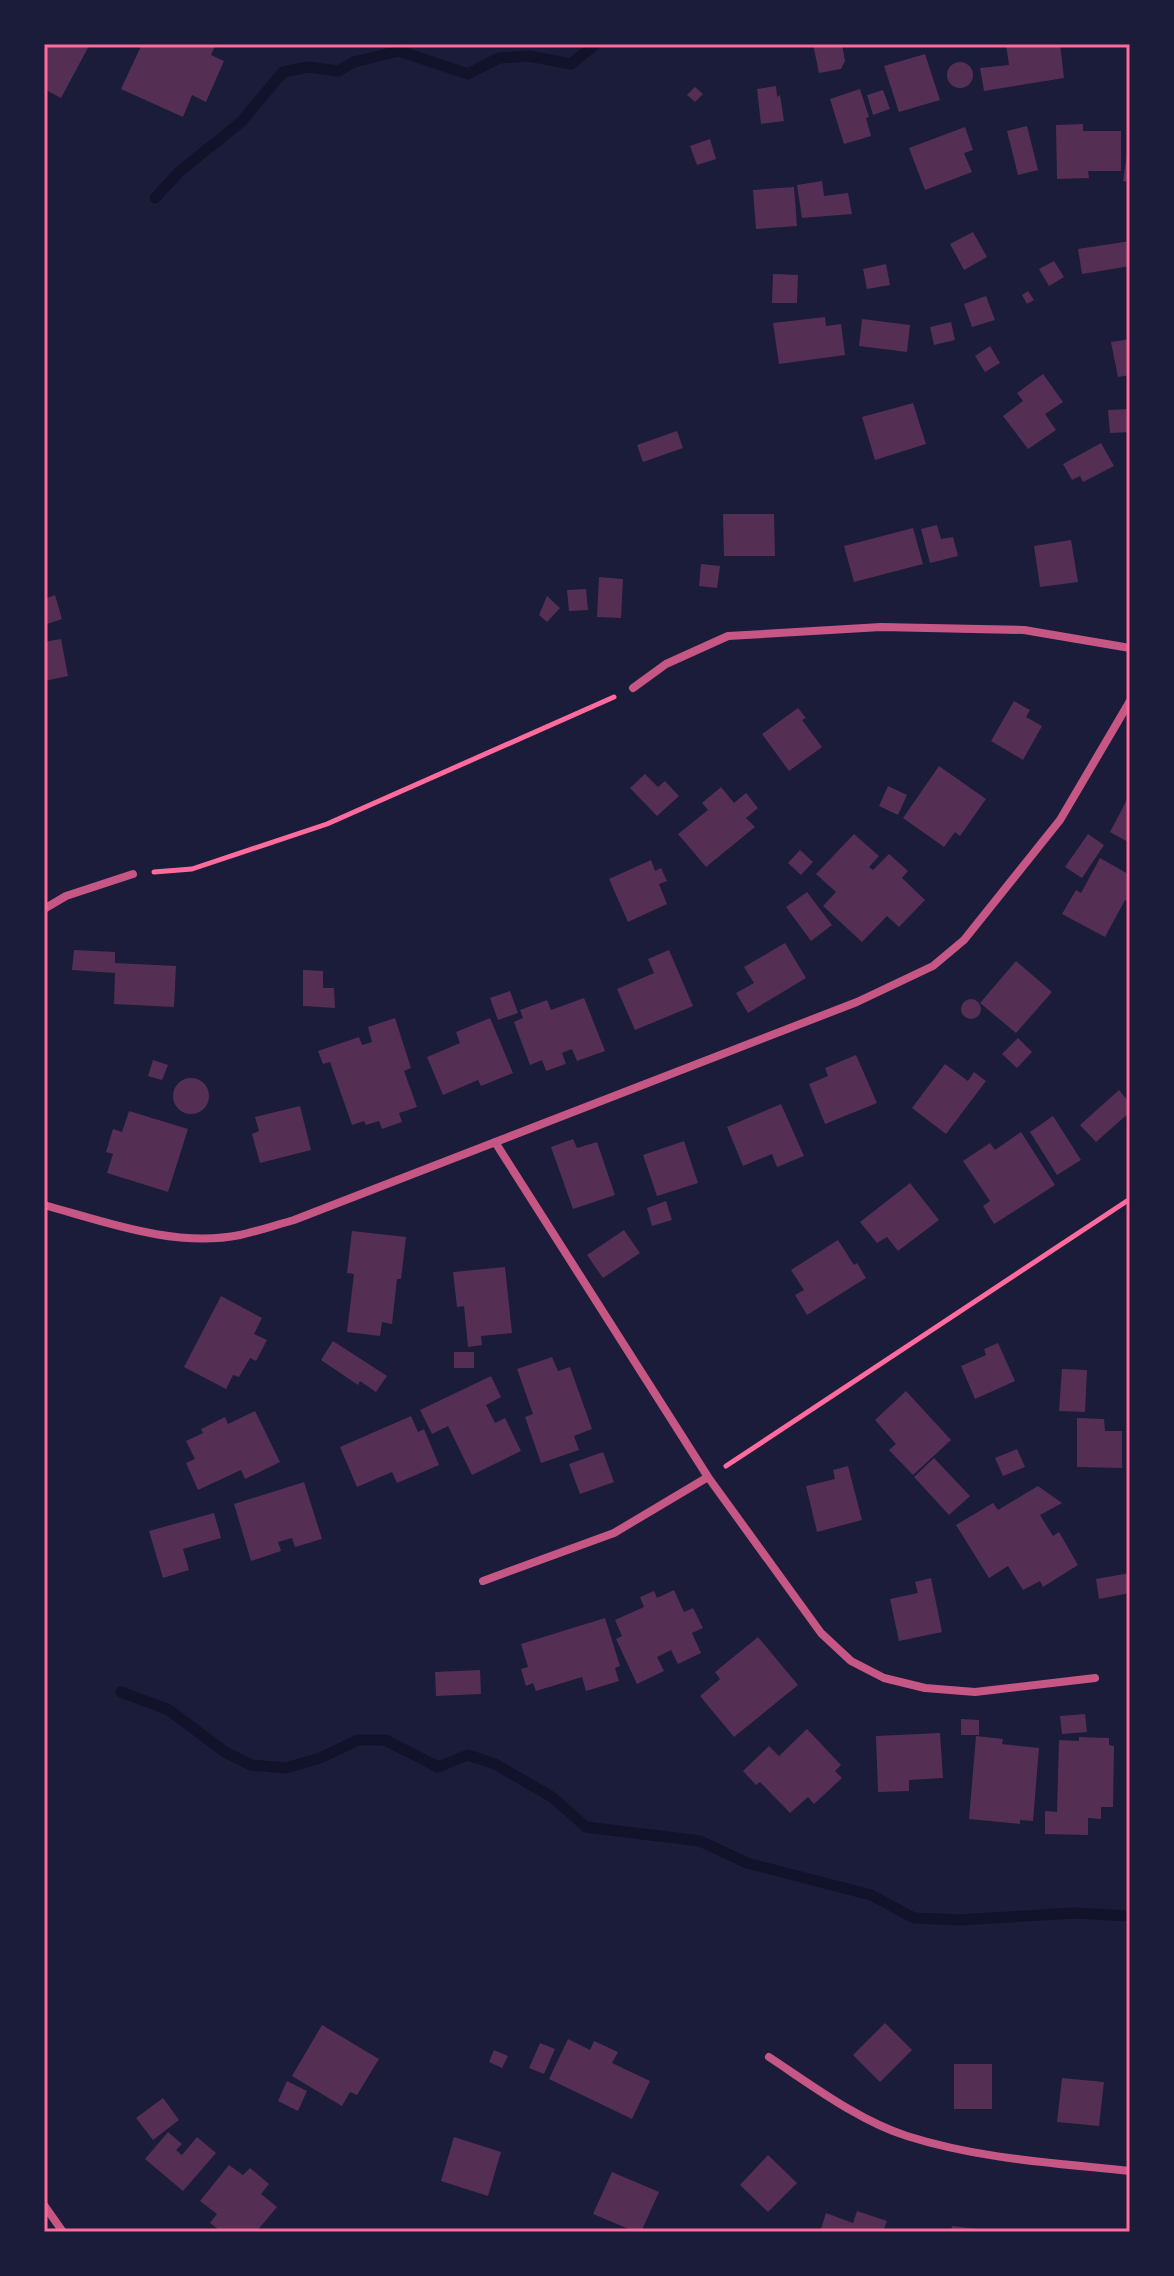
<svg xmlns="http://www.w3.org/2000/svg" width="1174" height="2276" viewBox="0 0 1174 2276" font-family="Rubik,sans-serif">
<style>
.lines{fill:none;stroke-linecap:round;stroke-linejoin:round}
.stream{stroke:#12122b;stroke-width:11}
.building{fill:#542f53}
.path{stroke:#ff6b9d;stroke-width:5}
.minor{stroke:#c65784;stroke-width:8}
.neatline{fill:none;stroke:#ff6b9d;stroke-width:3}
</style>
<rect width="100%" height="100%" fill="#1b1b3a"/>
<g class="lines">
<path class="stream" d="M155,198l24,-26 62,-50 42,-50 25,-5 30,4 16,-9 45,-11 69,23 31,-16 30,-2 42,8 25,-20
M121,1692l48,18 56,42 26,13 35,3 34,-10 38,-18h27l53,27 30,-12 27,9 57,33 34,30 114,14 47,22 124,32 43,23 45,2 115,-7 56,3"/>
</g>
<path class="building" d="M44,44h46l-29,54 -17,-9z
M142,44h74l-5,11 13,6 -18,41 -14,-7 -9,22 -62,-28z
M813,44h29l3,17 -4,8 -22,4z
M1060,44l4,34 -80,13 -4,-23 29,-3 -3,-20z
M925,54l15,46 -41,12 -15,-46z
M947 75a13 13 0 1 1 26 0a13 13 0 1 1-26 0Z
M776,86l1,11 3,-2 4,26 -23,3 -4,-35z
M695,87l8,7 -8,8 -8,-7z
M860,89l9,28 -3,1 5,18 -27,8 -14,-45z
M883,90l7,19 -17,6 -6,-20z
M1083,124v7h38v40h-33l1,7 -32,1 -1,-54z
M1027,126l11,44 -20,5 -11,-44z
M965,127l8,23 -9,3 8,19 -47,18 -16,-42z
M710,139l6,20 -19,6 -7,-19z
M1127,154h3v28l-7,-1z
M822,181l2,15 24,-3 4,21 -50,4 -5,-33z
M794,187l3,39 -41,3 -3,-39z
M973,232l14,25 -23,13 -14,-26z
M1130,241v25l-48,8 -4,-25z
M1054,261l10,16 -15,9 -10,-17z
M886,264l4,21 -23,4 -4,-20z
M773,274l25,1 -1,28h-25z
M1028,291l6,9 -7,4 -5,-9z
M986,296l9,24 -23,7 -8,-23z
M825,317l1,9 15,-2 4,31 -66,9 -6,-41z
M862,319l48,6 -3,27 -48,-6z
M951,322l4,18 -21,5 -4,-18z
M1130,339v36l-12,2 -7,-35z
M990,346l10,17 -15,9 -10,-16z
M1043,374l20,28 -18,12 11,16 -28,19 -25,-33 20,-15 -6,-8z
M913,403l13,41 -51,16 -13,-43z
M1130,409v23l-20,1 -2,-23z
M677,431l6,17 -40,14 -6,-17z
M1101,443l13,23 -31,16 -3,-6 -8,4 -9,-16z
M723,514h51l1,42h-51z
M937,525l4,14 12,-2 5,19 -28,7 -9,-34z
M913,528l10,36 -69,18 -10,-36z
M1071,540l7,42 -38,5 -6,-41z
M701,564l19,2 -3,22 -18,-2z
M599,577l24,2 -2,39 -24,-1z
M586,589l2,21 -19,1 -2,-21z
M55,595l7,24 -18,6v-26z
M547,596l13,12 -13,14 -8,-7z
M61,639l7,37 -24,5v-39z
M1014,701l16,9 -4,7 16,9 -19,34 -32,-19z
M798,708l8,10 -4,2 20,27 -33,24 -27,-37z
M939,766l47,33 -26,37 -5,-4 -11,15 -41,-29z
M645,774l13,13 7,-6 14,15 -22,20 -27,-28z
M888,786l19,9 -9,20 -19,-9z
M721,787l13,16 12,-10 12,15 -12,10 9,9 -49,40 -28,-33 30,-24 -6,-7z
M1130,794v49l-20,-11z
M854,834l25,22 -10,11 4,3 16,-16 19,17 -6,7 23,22 -26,27 -12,-11 -25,26 -39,-36 13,-14 -20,-18z
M1088,834l16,11 -22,33 -17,-11z
M800,850l13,12 -12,13 -13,-12z
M1100,858l30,17v28l-5,-3 -20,37 -43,-23 14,-24 5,3z
M651,860l4,11 6,-3 6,13 -8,3 8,20 -39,18 -19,-43z
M807,892l25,33 -21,16 -25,-34z
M785,943l21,35 -58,35 -12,-20 18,-10 -10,-16z
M74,950l41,2v11l61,3 -2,41 -60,-3 1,-31 -43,-3z
M669,950l24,56 -58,24 -18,-41 37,-16 -6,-14z
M1016,961l36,31 -36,41 -36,-30z
M303,970l20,1v17h11l1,20 -32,-2z
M510,991l8,22 -20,7 -8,-22z
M584,998l21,53 -28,10 -5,-12 -10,4 4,11 -20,7 -4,-11 -12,5 -16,-43 9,-4 -3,-8 27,-10 4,10z
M961 1009a10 10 0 1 1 20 0a10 10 0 1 1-20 0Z
M395,1018l16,50 -7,3 13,36 -18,6 3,9 -20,7 -3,-8 -13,4 -2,-4 -12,4 -22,-63 -7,2 -5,-13 41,-14 3,8 10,-3 -4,-15z
M490,1018l23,55 -32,13 -3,-6 -35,15 -16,-38 33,-14 -4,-11z
M1018,1038l14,14 -15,16 -15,-14z
M856,1055l21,48 -52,21 -16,-40 19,-8 -3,-8z
M153,1060l15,5 -6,15 -14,-4z
M945,1064l23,17 6,-9 12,9 -40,53 -34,-26z
M173 1096a18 18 0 1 1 36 0a18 18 0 1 1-36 0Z
M1119,1090l11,13v9l-34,30 -16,-17z
M781,1104l23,52 -27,11 -5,-13 -29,12 -16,-39z
M300,1106l11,44 -51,13 -8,-29 7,-3 -4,-14z
M129,1111l59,18 -20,63 -61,-19 6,-19 -7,-2 7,-23 9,3z
M1053,1116l28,44 -24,15 -27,-43z
M1021,1132l34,53 -61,39 -11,-18 7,-5 -27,-40 27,-18 5,7z
M573,1139l4,9 20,-6 18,53 -42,14 -22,-62z
M684,1141l14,42 -41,13 -14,-41z
M910,1183l29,37 -41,31 -11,-14 -10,6 -17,-21z
M666,1201l6,19 -20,6 -5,-18z
M624,1230l16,23 -37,25 -16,-23z
M352,1231l54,6 -5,42h-4l-5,45 -10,-2 -2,14 -33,-4 7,-58 -7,-1z
M838,1240l16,25 3,-2 9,15 -59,37 -12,-20 9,-5 -13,-20z
M505,1267l7,66 -31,3 1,9 -14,2 -4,-41 -7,1 -4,-35z
M221,1296l41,22 -8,16 13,6 -11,21 -6,-3 -11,19 -6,-2 -7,14 -42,-22z
M333,1341l54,35 -11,16 -16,-11 -2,4 -37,-25z
M998,1343l17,38 -40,18 -14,-33 25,-11 -2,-6z
M454,1352h20v16h-20z
M552,1357l6,14 12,-4 22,62 -18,7 5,14 -38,13 -16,-46 8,-3 -16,-45z
M1062,1369l25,1 -2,42 -26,-1z
M491,1376l10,21 -15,8 9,18 10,-5 16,33 -49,24 -24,-49 -16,8 -12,-24z
M906,1391l45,49 -38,35 -24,-25 7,-6 -21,-24z
M255,1411l25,51 -35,17 -4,-9 -43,20 -12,-27 9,-4 -9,-18 17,-8 -2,-4 24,-12 3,7z
M411,1416l7,16 6,-3 15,36 -42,18 -5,-11 -35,15 -17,-40z
M1077,1418l27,1 1,12h17v37l-45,-1z
M1017,1449l8,18 -22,9 -8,-18z
M603,1452l11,30 -34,12 -11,-30z
M934,1458l36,38 -21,19 -35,-38z
M848,1466l14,54 -45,12 -11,-46 29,-7 -2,-9z
M304,1482l18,57 -27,8 -3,-9 -14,4 3,9 -30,10 -17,-57z
M1038,1486l24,17 -22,12 13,21 6,-4 19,33 -35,22 -3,-6 -17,9 -15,-24 -19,12 -33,-53 37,-22 5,7z
M214,1513l7,25 -38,11 6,21 -26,8 -14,-47z
M1130,1573v20l-31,6 -3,-20z
M931,1578l11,54 -43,9 -9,-42 28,-6 -3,-11z
M674,1590l10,22 9,-4 10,20 -11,5 9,20 -23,11 -7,-14 -14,7 7,14 -27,13 -21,-45 6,-3 -7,-16 29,-13 -4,-10 14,-6 3,7z
M605,1618l15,48 -5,2 4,13 -33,10 -4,-14 -46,14 -3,-8 -7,3 -5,-17 7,-2 -7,-23z
M758,1637l40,48 -64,52 -34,-41 20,-17 -5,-7z
M480,1670l1,24 -45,2 -1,-24z
M1085,1714l2,18 -25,2 -2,-18z
M961,1719l18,1v15h-18z
M807,1729l34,36 -6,6 7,7 -28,26 -6,-7 -18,16 -30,-31 -4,3 -13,-14 26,-25 10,10z
M940,1733l3,45 -34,2v11l-31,1 -2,-56z
M976,1736l27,3 -1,5 37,4 -6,73 -13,-1v4l-51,-5z
M1079,1737l30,1v7l5,1 -1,61h-12v12l-13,-1v17l-43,-1v-23l12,1 2,-72 20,1z
M885,2023l27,27 -32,32 -27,-27z
M322,2025l57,34 -22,36 -7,-3 -8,14 -50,-30z
M568,2039l22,11 4,-9 24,11 -6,11 38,18 -18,38 -83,-40z
M540,2043l15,6 -11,25 -15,-6z
M494,2050l14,6 -6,12 -13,-6z
M954,2064h38v45h-38z
M1062,2078l42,4 -5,44 -42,-4z
M287,2081l20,10 -9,20 -20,-10z
M163,2098l16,22 -26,20 -17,-22z
M168,2132l14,12 -6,6 6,5 15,-18 19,16 -33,38 -38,-32z
M454,2137l47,15 -13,44 -47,-15z
M768,2155l29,28 -29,29 -28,-27z
M229,2165l14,10 7,-7 19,16 -8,10 16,13 -21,25h-34l-12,-9 7,-9 -17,-13z
M612,2172l47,20 -18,40h-5l-43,-18z
M857,2211l30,10 -4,11h-63l6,-19 27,10z
M952,2226l34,4v2h-35z"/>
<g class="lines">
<path class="path" d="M154,872l38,-3 135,-45 287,-127
M726,1466l404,-267"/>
<path class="minor" d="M633,688l33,-24 62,-28 153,-9 143,3 106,18
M44,909l22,-13 67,-22
M495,1142l213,335 113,156 30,28 33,17 41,10 50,4 120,-14
M44,1205c62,17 131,43 196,30 18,-4 36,-10 54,-15l563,-218 76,-36 31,-26 96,-120 70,-119
M483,1581l131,-48 94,-56
M769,2057c41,27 90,64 138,79 72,23 148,27 223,35
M44,2205l19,27"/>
</g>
<rect width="1174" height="2276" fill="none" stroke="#1b1b3a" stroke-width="92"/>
<rect x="46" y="46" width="1082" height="2184" class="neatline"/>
</svg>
